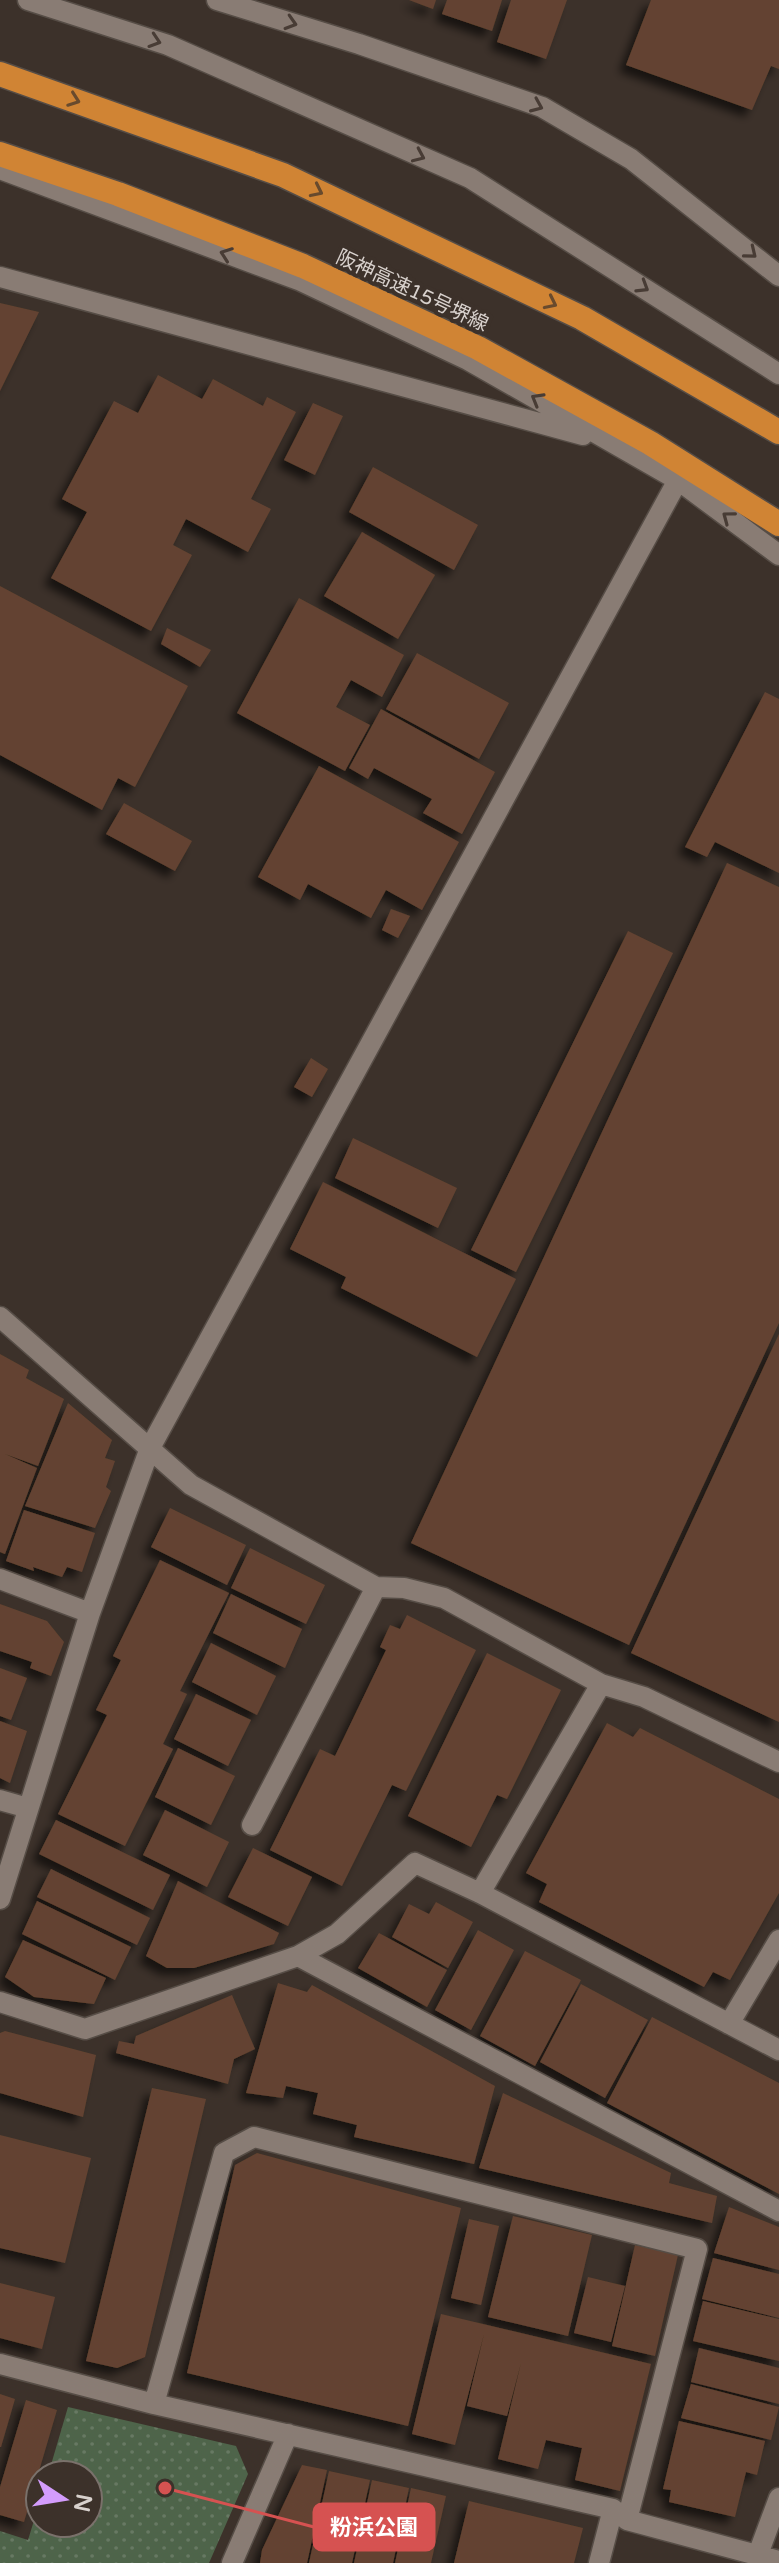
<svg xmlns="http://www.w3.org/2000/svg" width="779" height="2563" viewBox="0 0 779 2563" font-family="'Varela Round','Noto Sans JP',sans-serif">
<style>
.grass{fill:url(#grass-dots)}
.building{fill:#634330;filter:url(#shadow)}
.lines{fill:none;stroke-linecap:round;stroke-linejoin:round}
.minor-casing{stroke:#564d46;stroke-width:23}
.highway-casing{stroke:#564d46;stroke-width:27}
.minor{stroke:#897c74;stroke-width:20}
.highway{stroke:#d08434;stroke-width:24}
.oneway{stroke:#483c35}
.oneway2{stroke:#684a2d}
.labels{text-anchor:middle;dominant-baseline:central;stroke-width:8;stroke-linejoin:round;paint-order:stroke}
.street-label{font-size:20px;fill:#d8d1cd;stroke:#3c312a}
.leader{fill:none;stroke:#d65251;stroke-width:3}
.callout-dot{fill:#d65251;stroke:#3c312a;stroke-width:3}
.callout{fill:#d65251;stroke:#d65251;stroke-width:3}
.callout-label{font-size:22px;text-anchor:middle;font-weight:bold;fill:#fff}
</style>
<defs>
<pattern id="grass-dots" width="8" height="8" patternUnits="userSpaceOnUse" patternTransform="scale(2)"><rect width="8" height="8" fill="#4e644a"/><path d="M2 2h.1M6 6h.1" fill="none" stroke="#677963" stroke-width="1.8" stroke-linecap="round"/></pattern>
<filter id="shadow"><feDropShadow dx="-7" dy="7" stdDeviation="4" flood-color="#0009"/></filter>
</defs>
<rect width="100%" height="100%" fill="#3c312a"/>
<path class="grass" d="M68,2407l168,39 12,28 -39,89h-209v-32l28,9 12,-39v22h48v-48h-40z"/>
<path class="building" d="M409,0h27l-3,9z
M447,0h55l-10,31 -50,-17z
M511,0h56l-21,59 -49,-17z
M651,0h128v69l-8,-3 -19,44 -126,-45z
M0,303l39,9 -39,79z
M158,375l44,24 11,-20 50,27 4,-9 29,15 -45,87 20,10 -23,43 -62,-33 -13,26 19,10 -41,76 -100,-53 36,-66 -25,-13 52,-98 24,12z
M313,403l30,13 -28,59 -31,-15z
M373,467l105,58 -24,45 -105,-58z
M362,532l73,43 -37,64 -74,-43z
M0,586l188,100 -53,101 -17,-9 -16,32 -102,-55z
M299,598l105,57 -22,42 -31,-17 -15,27 34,18 -25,46 -108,-58z
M167,628l44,22 -11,17 -39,-23z
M417,653l92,50 -30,56 -93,-50z
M765,692l14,7v174l-64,-31 -8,15 -22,-10z
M381,709l114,63 -33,62 -39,-21 9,-14 -58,-31 -6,11 -19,-11z
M319,766l140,76 -37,68 -36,-20 -15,28 -63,-34 -8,16 -42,-23z
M124,803l68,38 -17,30 -69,-37z
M727,863l52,24v436l-150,322 -218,-102z
M391,909l19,7 -12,22 -16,-8z
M628,931l45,22 -157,319 -45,-22z
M311,1058l17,11 -16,28 -18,-10z
M353,1138l104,50 -19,40 -103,-50z
M323,1182l193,97 -39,78 -136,-69 5,-11 -56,-28z
M779,1334v388l-148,-69z
M0,1354l29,16 -3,8 38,21 -26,67 -33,-12 32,14 -32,86 -5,-2z
M68,1403l44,37 -7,18 10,3 -9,26 5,4 -16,37 -70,-22z
M170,1508l76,37 -19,40 -76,-38z
M24,1510l71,23 -13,39 -15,-5 -5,10 -29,-10 1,4 -28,-10z
M250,1548l75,37 -19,39 -75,-36z
M160,1560l69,33 -49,98 7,3 -24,50 10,5 -48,97 -67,-32 49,-99 -11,-5 25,-50 -8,-4z
M231,1594l71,35 -17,39 -72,-35z
M0,1604l47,17 17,21 -13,34 -21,-8 2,-6 -32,-11z
M407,1615l69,35 -70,141 -14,-6 -50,101 -72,-36 50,-101 15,7 51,-106 -6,-3 10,-22 10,4z
M211,1643l65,33 -19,39 -65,-33z
M487,1653l74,37 -54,109 -10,-4 -26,52 -63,-31z
M0,1668l27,10 -16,42 -11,-4z
M196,1694l55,26 -23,46 -54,-27z
M0,1721l27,10 -17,52 -10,-5z
M607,1723l26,14 7,-9 139,71v94l-49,87 -17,-8 -9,15 -165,-85 8,-18 -21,-11z
M178,1748l57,28 -24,49 -56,-28z
M165,1810l64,32 -22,45 -64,-32z
M56,1820l114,55 -17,35 -114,-56z
M253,1848l59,29 -24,49 -60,-29z
M51,1869l99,49 -13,27 -100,-48z
M178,1881l101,52 -5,11 -80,24h-27l-21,-12z
M37,1901l94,46 -16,33 -93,-46z
M436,1902l37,20 -25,46 -56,-31 17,-33 20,10z
M478,1930l36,20 -43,80 -36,-20z
M379,1933l68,37 -20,37 -69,-39z
M23,1940l83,38 -12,26 -60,-7 -29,-20z
M525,1951l56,29 -46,86 -55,-30z
M278,1983l29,9 5,-7 183,101 -21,78 -120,-27 3,-12 -44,-11 5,-21 -32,-7 -3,12 -37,-5z
M581,1984l67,36 -43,78 -65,-36z
M232,1995l23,54 -21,10 -6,25 -112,-31 3,-12 15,3 2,-8z
M652,2017l127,66v111l-172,-91z
M5,2031l91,24 -13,62 -83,-24v-60z
M152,2088l54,11 -61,258 -28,11 -31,-7z
M503,2093l168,80 -2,10 48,13 -5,27 -233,-55z
M0,2135l91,23 -26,105 -65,-15z
M257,2153l204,55 -53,218 -221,-53 48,-208z
M729,2207l50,20v43l-65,-17z
M513,2216l79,19 -24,101 -80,-19z
M469,2219l30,7 -18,79 -30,-7z
M635,2245l43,10 -23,101 -43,-10z
M713,2258l66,16v44l-77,-19z
M588,2277l37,9 -14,56 -37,-9z
M0,2283l55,14 -13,52 -42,-11z
M703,2301l76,18v42l-86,-20z
M441,2314l210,50 -31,127 -45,-11 7,-32 -36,-8 -8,29 -40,-10 23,-96 -14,53 -40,-10 17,-72 -29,111 -43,-11z
M699,2348l80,20v36l-88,-22z
M691,2384l88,23 -8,33 -90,-22z
M0,2394l15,5 -14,48h-1z
M26,2400l31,10 -33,112 -24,-7v-28z
M679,2421l86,20 -8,34 -11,-3 -11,45 -66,-15 2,-12 -8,-1z
M302,2465l25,5 -20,93h-47l2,-13z
M329,2471l41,9 -18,83h-43z
M372,2480l37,8 -16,75h-39z
M411,2488l35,8 -15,67h-36z
M469,2501l114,27 -9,35h-120z"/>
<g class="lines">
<defs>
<path id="minor" d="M28,0l140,45 302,133 309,196
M217,0l142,44 183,63 89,52 148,117
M0,169l301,112 167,79 210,120 101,75
M0,277l583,158
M0,1317l191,168 185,102 28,1 40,10 157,86 43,13 135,65
M0,1579l90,34
M0,1800l28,8
M252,1825l124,-238
M480,1893l121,-209
M0,1899l90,-286 60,-165 528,-968
M298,1956l481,255
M0,2002l85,27 213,-73 39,-22 78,-71 65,30 299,157
M729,2024l50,-84
M0,2364l154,40 459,105 14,11 152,41
M154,2404l70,-251 30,-16 443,112 -70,271
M757,2557l22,-59
M232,2563l56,-129
M599,2563l14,-54"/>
<path id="highway" d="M0,74l283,101 299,143 197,114
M0,154l118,40 185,72 175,82 172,95 129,81"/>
</defs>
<use href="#minor" class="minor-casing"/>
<use href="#highway" class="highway-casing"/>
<use href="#minor" class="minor"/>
<use href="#highway" class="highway"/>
</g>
<defs><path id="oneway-chevron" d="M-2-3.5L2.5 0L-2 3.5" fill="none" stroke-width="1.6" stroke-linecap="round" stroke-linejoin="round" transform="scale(2)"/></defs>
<g class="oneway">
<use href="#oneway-chevron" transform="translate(291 23) rotate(17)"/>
<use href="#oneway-chevron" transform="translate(155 41) rotate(18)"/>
<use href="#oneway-chevron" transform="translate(537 106) rotate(23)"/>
<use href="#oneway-chevron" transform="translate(419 156) rotate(24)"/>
<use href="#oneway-chevron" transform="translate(751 253) rotate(39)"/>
<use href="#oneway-chevron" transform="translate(226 254) rotate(-160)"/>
<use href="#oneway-chevron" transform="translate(643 287) rotate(32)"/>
<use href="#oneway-chevron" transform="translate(537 399) rotate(-150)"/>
<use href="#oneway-chevron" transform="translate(728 517) rotate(-143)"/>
</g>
<g class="oneway2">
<use href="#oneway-chevron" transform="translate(74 100) rotate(20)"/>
<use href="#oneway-chevron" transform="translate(317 191) rotate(26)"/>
<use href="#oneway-chevron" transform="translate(551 303) rotate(26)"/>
</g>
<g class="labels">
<g class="street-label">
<text transform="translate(412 291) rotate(25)">阪神高速15号堺線</text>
</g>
</g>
<path class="leader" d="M165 2488L314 2527"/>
<circle class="callout-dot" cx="165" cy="2488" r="8"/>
<rect class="callout" x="314" y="2504" width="120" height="46" rx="8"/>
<g class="callout-label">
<text x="374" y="2535">粉浜公園</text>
</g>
<g transform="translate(64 2499) rotate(102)"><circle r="38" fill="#3c312a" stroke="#7a716b" stroke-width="2"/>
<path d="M0-6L14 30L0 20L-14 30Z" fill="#d39cfc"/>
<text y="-12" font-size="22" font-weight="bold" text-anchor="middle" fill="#d8d1cd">N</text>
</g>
</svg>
